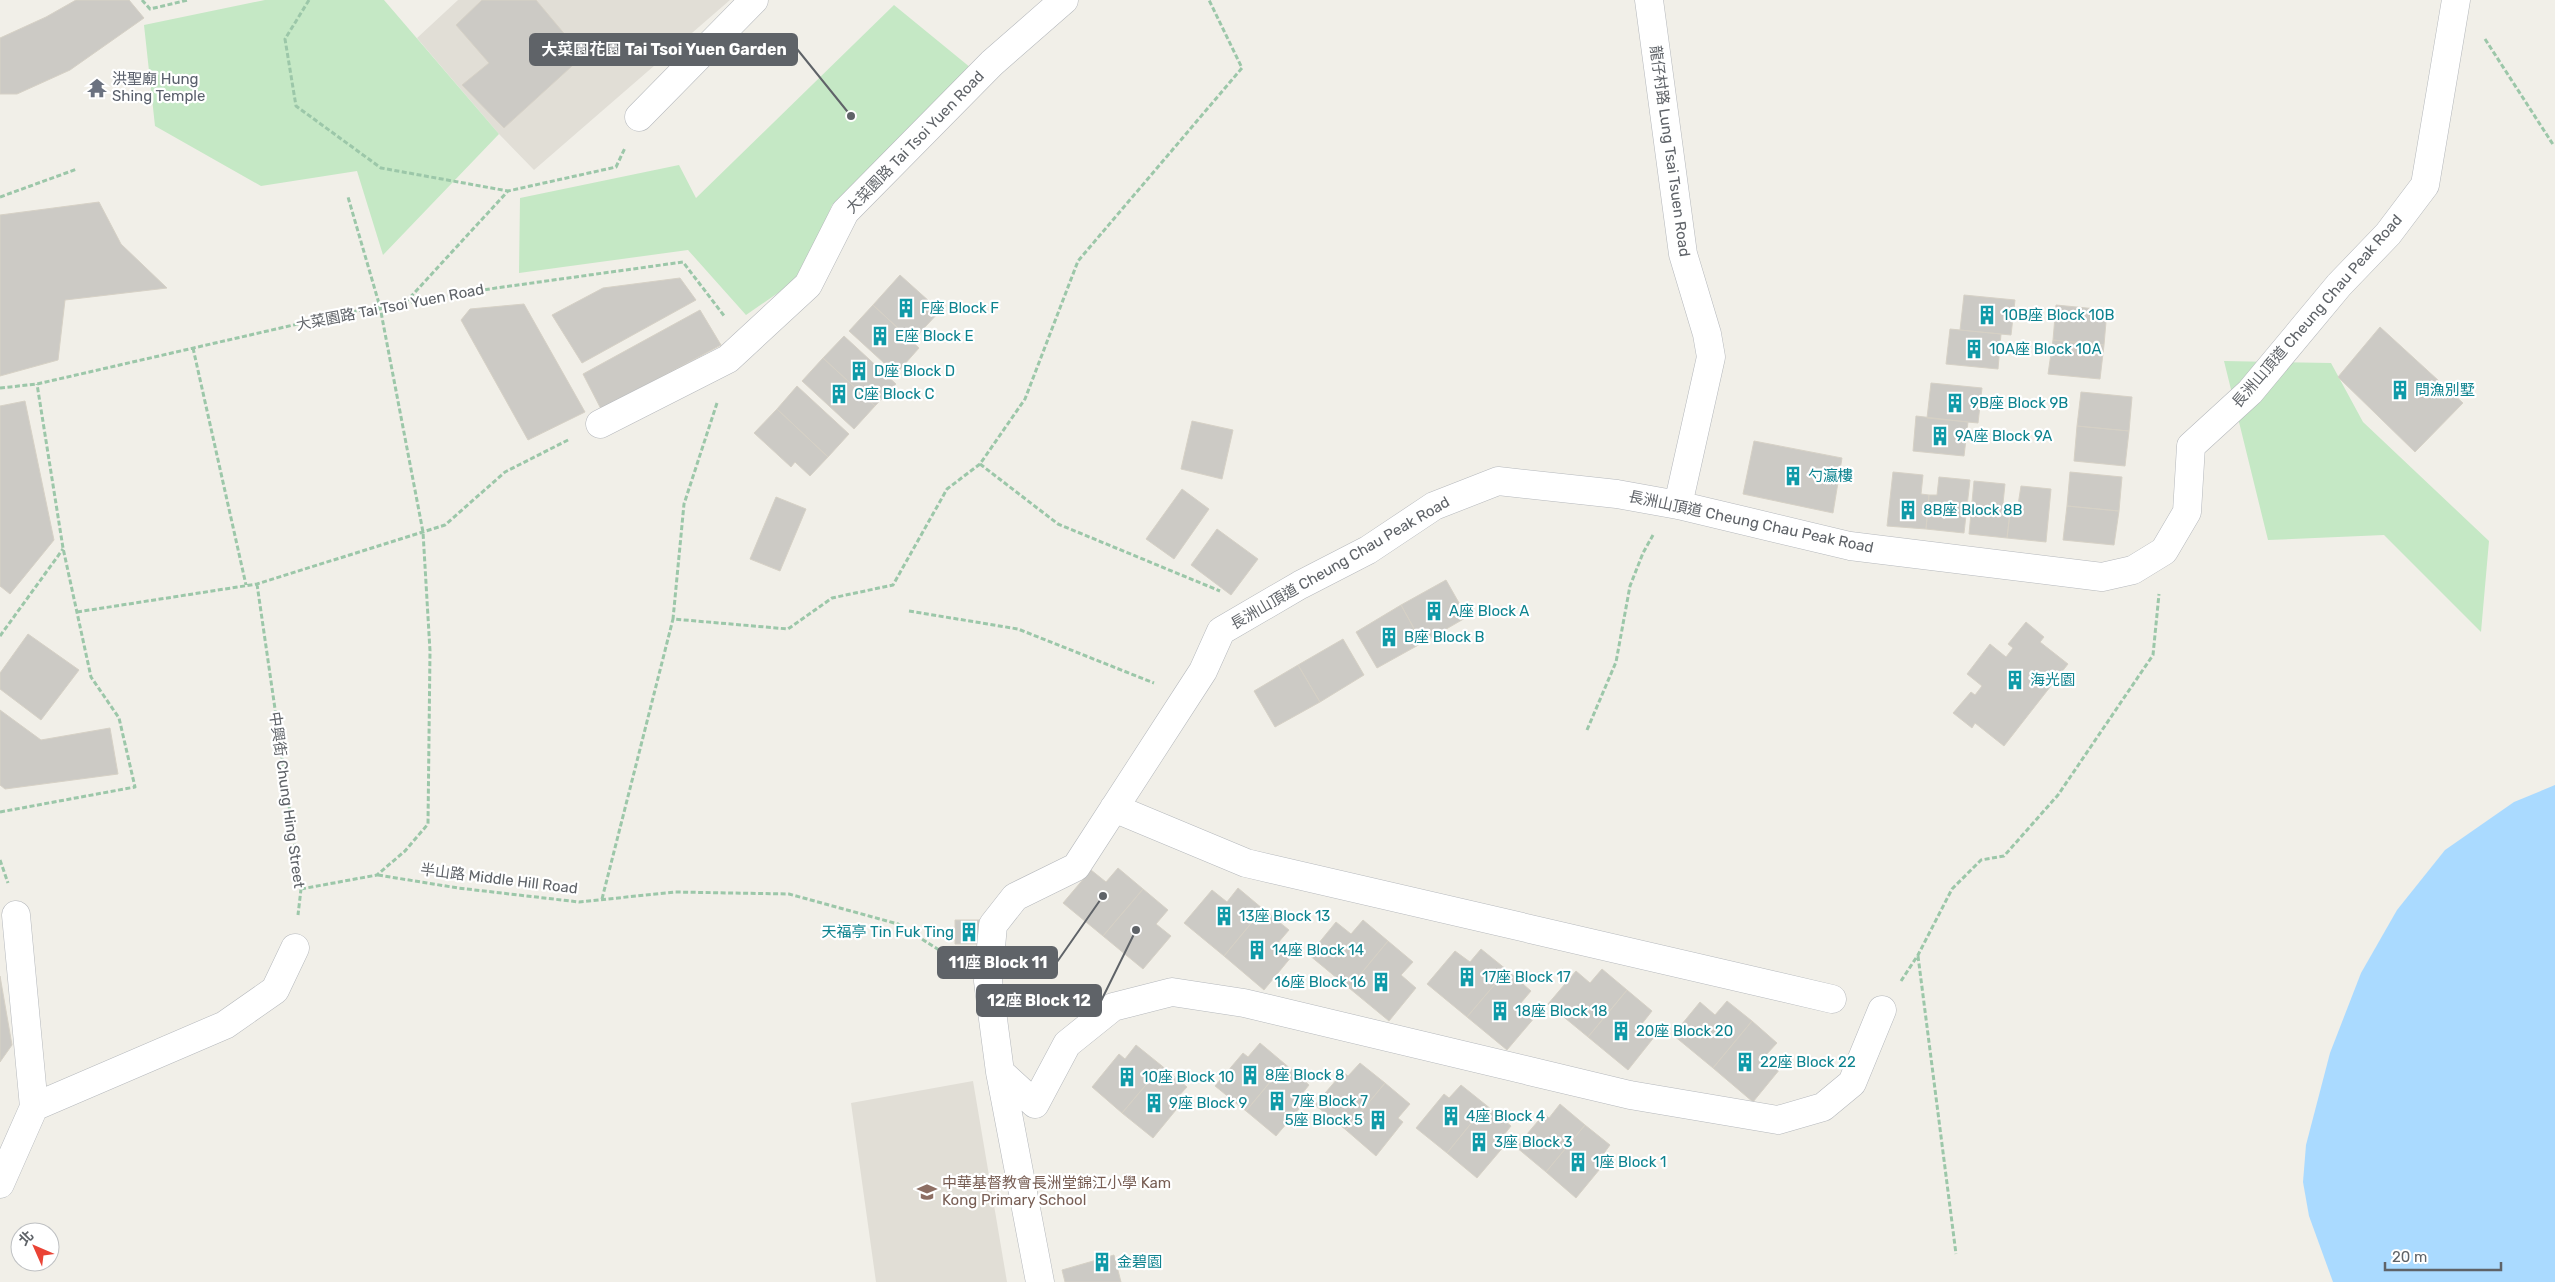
<svg xmlns="http://www.w3.org/2000/svg" width="2555" height="1282" viewBox="0 0 2555 1282" font-family="Rubik,'Noto Sans TC',sans-serif">
<style>
.education{fill:#e1ded6}
.green{fill:#c5e8c5}
.water{fill:#aadaff}
.building{fill:#cccac5;stroke:#d6d1c6}
.lines{fill:none;stroke-linecap:round;stroke-linejoin:round}
.minor-casing{stroke:#b5b8bc;stroke-width:29}
.path{stroke:#9cc7a9;stroke-width:3;stroke-dasharray:5 2.5;stroke-linecap:butt}
.minor{stroke:#fff;stroke-width:28}
.labels{text-anchor:middle;dominant-baseline:central;stroke-width:4.5;stroke-linejoin:round;paint-order:stroke}
.worship-label{font-size:15px;fill:#5b616d;stroke:#fff;text-anchor:start}
.street-label{font-size:15px;fill:#5f6368;stroke:#fff}
.culture-label{font-size:15px;fill:#0d838f;stroke:#fff;text-anchor:start}
.education-label{font-size:15px;fill:#785e54;stroke:#fff;text-anchor:start}
.leader{fill:none;stroke:#5f6368;stroke-width:2}
.callout-dot{fill:#5f6368;stroke:#fff;stroke-width:2}
.callout{fill:#5f6368;stroke:#5f6368;stroke-width:2}
.callout-label{font-size:16px;text-anchor:middle;font-weight:bold;fill:#fff}
</style>
<rect width="100%" height="100%" fill="#f1efe8"/>
<path class="education" d="M458,0h272l-196,170 -35,-36 -82,-96z
M973,1081l34,201h-131l-25,-179z"/>
<path class="green" d="M265,0h119l115,134 -116,121 -26,-84 -96,15 -106,-60 -11,-101z
M894,5l77,63 -139,137 -31,72 -55,38 -58,-65 -169,23 1,-75 159,-33 17,33z
M2224,361l107,2 32,59 126,119 -8,91 -97,-97 -116,5z"/>
<path class="water" d="M2555,785v497h-222l-24,-66 -6,-34 3,-37 24,-92 31,-80 36,-63 48,-60 69,-48z"/>
<path class="building" d="M76,0h53l15,18 -74,52 -53,24h-17v-56l46,-21z
M482,0h54l47,56 -79,72 -42,-43 27,-22 -33,-38z
M99,202l22,42 46,44 -102,12 -7,60 -58,16v-161z
M900,275l40,36 -28,30 -39,-36z
M680,278l16,22 -114,63 -30,-48 51,-27z
M1964,295l51,5 -4,35 -51,-5z
M524,304l61,108 -57,28 -67,-120 9,-11z
M873,305l46,43 -23,26 -47,-43z
M2056,305l51,5 -3,35 -51,-5z
M700,310l21,35 -120,64 -18,-35z
M2380,327l83,76 -48,49 -77,-75z
M1950,329l51,5 -3,35 -52,-5z
M844,336l52,48 -21,22 -52,-48z
M2053,340l51,5 -4,34 -52,-5z
M823,358l52,48 -21,23 -52,-48z
M1931,383l51,5 -4,35 -51,-5z
M797,386l52,48 -21,23 -51,-48z
M2081,392l51,5 -3,34 -52,-5z
M25,401l29,139 -44,54 -10,-8v-180z
M777,409l51,48 -18,19 -15,-14 -4,5 -37,-34z
M1916,416l52,6 -4,34 -51,-5z
M1192,421l41,9 -11,49 -41,-10z
M2077,426l52,5 -4,35 -51,-5z
M1754,441l88,17 -9,55 -90,-19z
M1893,472l30,3 -2,19 8,1 -3,34 -39,-3z
M2070,472l52,5 -3,34 -52,-5z
M1939,477l31,3 -6,53 -38,-4 3,-34h8z
M1974,481l31,3 -2,19 8,1 -4,34 -38,-4z
M2021,486l30,3 -5,53 -39,-4 4,-34 7,1z
M1182,489l27,20 -35,50 -28,-20z
M776,497l30,12 -26,62 -30,-12z
M2067,506l52,5 -5,34 -51,-5z
M1217,529l41,30 -27,36 -40,-30z
M1446,580l21,37 -45,26 -21,-38z
M1401,605l21,38 -45,25 -21,-36z
M2026,622l18,15 -4,5 28,22 -64,82 -29,-23 -3,5 -19,-15 18,-21 4,3 7,-9 -15,-12 23,-30 16,13 7,-9 -5,-4z
M28,634l51,36 -38,50 -41,-31v-16z
M1343,639l21,36 -44,27 -22,-37z
M1298,665l22,37 -45,25 -21,-36z
M0,710l41,30 69,-12 8,46 -113,15 -5,-4z
M1118,868l25,21 -40,47 -40,-33 28,-33 15,12z
M1238,888l25,21 -39,47 -40,-33 28,-33 15,12z
M1143,889l25,21 -12,14 15,12 -28,33 -40,-33z
M1263,909l26,21 -12,14 15,12 -28,34 -40,-34z
M955,920h28v24h-28z
M1363,920l25,21 -39,47 -40,-33 27,-33 15,12z
M1388,941l25,21 -12,13 15,13 -27,33 -40,-33z
M1481,949l26,21 -40,47 -40,-33 28,-33 15,11z
M1602,969l25,21 -39,47 -40,-33 28,-33 14,12z
M1507,970l24,21 -11,13 15,13 -28,33 -40,-33z
M0,976l12,69 -12,17z
M1627,990l25,21 -11,14 14,11 -27,34 -40,-33z
M1727,1001l25,20 -39,47 -40,-33 27,-33 15,13z
M1752,1021l25,22 -12,13 15,13 -27,33 -40,-34z
M1260,1043l25,21 -39,47 -31,-25 28,-33 5,4z
M1136,1045l26,21 -40,47 -30,-26 27,-33 6,5z
M1360,1063l25,20 -39,47 -31,-25 28,-33 5,4z
M1285,1064l24,21 -11,14 6,4 -28,33 -30,-25z
M1162,1066l25,21 -12,13 5,5 -27,33 -31,-25z
M1385,1083l25,21 -12,14 5,4 -27,34 -30,-26z
M1461,1085l25,20 -39,48 -31,-25 28,-34 5,4z
M1560,1104l25,21 -39,47 -30,-25 28,-33 5,4z
M1486,1105l25,21 -11,14 5,5 -28,33 -30,-25z
M1585,1125l25,20 -11,15 5,4 -28,34 -30,-26z
M1114,1255l7,27h-56l-3,-12z"/>
<g class="lines">
<defs>
<path id="minor" d="M1649,0l34,254 24,80 4,23 -33,148
M639,117l115,-117
M600,424l128,-65 80,-74 37,-73 147,-149 72,-63
M1114,808l132,55 586,136
M16,915l18,192
M1000,1072l35,32 32,-60 46,-37 59,-15 72,11 386,92 148,25 45,-13 29,-24 30,-73
M0,1184l34,-77 191,-82 50,-35 20,-42
M1040,1282l-40,-210 -12,-91 5,-56 22,-28 61,-30 127,-196 18,-40 79,-46 68,-35 66,-44 64,-25 119,13 61,11 172,41 252,31 31,-7 31,-19 23,-39 4,-66 59,-54 89,-107 49,-51 37,-49 31,-185"/>
</defs>
<use href="#minor" class="minor-casing"/>
<path class="path" d="M142,0l8,9 38,-9
M309,0l-24,39 11,67 85,62 127,23
M2485,39l69,107
M0,197l77,-28
M405,303l103,-112 108,-24 9,-19
M193,348l53,237
M0,388l37,-4 313,-72 146,-24 187,-26 42,55
M717,403l-33,101 -11,115 115,10 44,-31 61,-13 54,-96 33,-25 45,-65 53,-138 164,-193 -33,-68
M980,464l78,60 162,67
M257,584l44,305 -3,26
M909,611l109,18 136,54
M77,612l180,-28 188,-59 60,-53 65,-33
M0,636l63,-87
M1587,730l29,-68 14,-76 13,-33 10,-18
M0,812l135,-25 -16,-69 -28,-41 -28,-129 -26,-164
M0,860l8,23
M378,875l80,13 121,14 96,-10 114,2 109,30 57,36
M301,889l76,-14 28,-24 23,-27 2,-173 -7,-119 -43,-225 -32,-110
M602,899l71,-280
M1918,956l38,298
M1901,981l17,-26 34,-66 29,-29 23,-4 54,-61 95,-140 6,-61"/>
<use href="#minor" class="minor"/>
</g>
<defs>
<symbol id="temple-bare" viewBox="-9 -9 18 18"><path d="M0-6L5-2H3V0L6.5 2.5H4V6H1.5V3h-3V6H-4V2.5H-6.5L-3 0V-2H-5Z" fill="#6b7280" stroke="#fff" stroke-width="2.5" paint-order="stroke"/></symbol>
<symbol id="building-bare" viewBox="-9 -9 18 18"><path d="M-4-6H4V6H1V3H-1V6H-4ZM-2.5-4.3h1.7v1.8h-1.7ZM.8-4.3h1.7v1.8H.8ZM-2.5-1h1.7V.8h-1.7ZM.8-1h1.7V.8H.8Z" fill="#0f9aa8" stroke="#fff" stroke-width="2.5" paint-order="stroke"/></symbol>
<symbol id="school-bare" viewBox="-9 -9 18 18"><path d="M0-5L7-2L0 1L-7-2ZM-4 1L0 2.5L4 1V4Q0 6-4 4Z" fill="#8d6e63" stroke="#fff" stroke-width="2.5" paint-order="stroke"/></symbol>
</defs>
<g fill-rule="evenodd">
<use href="#temple-bare" x="83" y="74" width="28" height="28"/>
<use href="#building-bare" x="892" y="294" width="28" height="28"/>
<use href="#building-bare" x="1973" y="301" width="28" height="28"/>
<use href="#building-bare" x="866" y="322" width="28" height="28"/>
<use href="#building-bare" x="1960" y="335" width="28" height="28"/>
<use href="#building-bare" x="845" y="357" width="28" height="28"/>
<use href="#building-bare" x="2386" y="376" width="28" height="28"/>
<use href="#building-bare" x="825" y="380" width="28" height="28"/>
<use href="#building-bare" x="1941" y="389" width="28" height="28"/>
<use href="#building-bare" x="1926" y="422" width="28" height="28"/>
<use href="#building-bare" x="1779" y="462" width="28" height="28"/>
<use href="#building-bare" x="1894" y="496" width="28" height="28"/>
<use href="#building-bare" x="1420" y="597" width="28" height="28"/>
<use href="#building-bare" x="1375" y="623" width="28" height="28"/>
<use href="#building-bare" x="2001" y="666" width="28" height="28"/>
<use href="#building-bare" x="1210" y="902" width="28" height="28"/>
<use href="#building-bare" x="955" y="918" width="28" height="28"/>
<use href="#building-bare" x="1243" y="936" width="28" height="28"/>
<use href="#building-bare" x="1453" y="963" width="28" height="28"/>
<use href="#building-bare" x="1367" y="968" width="28" height="28"/>
<use href="#building-bare" x="1486" y="997" width="28" height="28"/>
<use href="#building-bare" x="1607" y="1017" width="28" height="28"/>
<use href="#building-bare" x="1731" y="1048" width="28" height="28"/>
<use href="#building-bare" x="1236" y="1061" width="28" height="28"/>
<use href="#building-bare" x="1113" y="1063" width="28" height="28"/>
<use href="#building-bare" x="1263" y="1087" width="28" height="28"/>
<use href="#building-bare" x="1140" y="1089" width="28" height="28"/>
<use href="#building-bare" x="1437" y="1102" width="28" height="28"/>
<use href="#building-bare" x="1364" y="1106" width="28" height="28"/>
<use href="#building-bare" x="1465" y="1128" width="28" height="28"/>
<use href="#building-bare" x="1564" y="1148" width="28" height="28"/>
<use href="#school-bare" x="913" y="1178" width="28" height="28"/>
<use href="#building-bare" x="1088" y="1248" width="28" height="28"/>
</g>
<g class="labels">
<g class="worship-label">
<text x="112" y="79">洪聖廟 Hung<tspan x="112" dy="17">Shing Temple</tspan></text>
</g>
<g class="street-label">
<text transform="translate(915 142) rotate(-46)">大菜園路 Tai Tsoi Yuen Road</text>
<text transform="translate(1670 151) rotate(82)">龍仔村路 Lung Tsai Tsuen Road</text>
<text transform="translate(390 307) rotate(-11)">大菜園路 Tai Tsoi Yuen Road</text>
<text transform="translate(2317 311) rotate(-49)">長洲山頂道 Cheung Chau Peak Road</text>
<text transform="translate(1751 522) rotate(12)">長洲山頂道 Cheung Chau Peak Road</text>
<text transform="translate(1340 563) rotate(-30)">長洲山頂道 Cheung Chau Peak Road</text>
<text transform="translate(287 800) rotate(82)">中興街 Chung Hing Street</text>
<text transform="translate(499 879) rotate(7)">半山路 Middle Hill Road</text>
</g>
<g class="culture-label">
<text x="921" y="308">F座 Block F</text>
<text x="2002" y="315">10B座 Block 10B</text>
<text x="895" y="336">E座 Block E</text>
<text x="1989" y="349">10A座 Block 10A</text>
<text x="874" y="371">D座 Block D</text>
<text x="2415" y="390">問漁別墅</text>
<text x="854" y="394">C座 Block C</text>
<text x="1970" y="403">9B座 Block 9B</text>
<text x="1955" y="436">9A座 Block 9A</text>
<text x="1808" y="476">勺瀛樓</text>
<text x="1923" y="510">8B座 Block 8B</text>
<text x="1449" y="611">A座 Block A</text>
<text x="1404" y="637">B座 Block B</text>
<text x="2030" y="680">海光園</text>
<text x="1239" y="916">13座 Block 13</text>
<text x="954" y="932" text-anchor="end">天福亭 Tin Fuk Ting</text>
<text x="1272" y="950">14座 Block 14</text>
<text x="1482" y="977">17座 Block 17</text>
<text x="1366" y="982" text-anchor="end">16座 Block 16</text>
<text x="1515" y="1011">18座 Block 18</text>
<text x="1636" y="1031">20座 Block 20</text>
<text x="1760" y="1062">22座 Block 22</text>
<text x="1265" y="1075">8座 Block 8</text>
<text x="1142" y="1077">10座 Block 10</text>
<text x="1292" y="1101">7座 Block 7</text>
<text x="1169" y="1103">9座 Block 9</text>
<text x="1466" y="1116">4座 Block 4</text>
<text x="1363" y="1120" text-anchor="end">5座 Block 5</text>
<text x="1494" y="1142">3座 Block 3</text>
<text x="1593" y="1162">1座 Block 1</text>
<text x="1117" y="1262">金碧園</text>
</g>
<g class="education-label">
<text x="942" y="1183">中華基督教會長洲堂錦江小學 Kam<tspan x="942" dy="17">Kong Primary School</tspan></text>
</g>
</g>
<path class="leader" d="M851 116L797 49M1103 896L1057 962M1136 930L1101 1001"/>
<g class="callout-dot">
<circle cx="851" cy="116" r="5"/>
<circle cx="1103" cy="896" r="5"/>
<circle cx="1136" cy="930" r="5"/>
</g>
<g class="callout">
<rect x="530" y="34" width="267" height="31" rx="5"/>
<rect x="938" y="947" width="119" height="31" rx="5"/>
<rect x="977" y="985" width="124" height="31" rx="5"/>
</g>
<g class="callout-label">
<text x="664" y="55">大菜園花園 Tai Tsoi Yuen Garden</text>
<text x="998" y="968">11座 Block 11</text>
<text x="1039" y="1006">12座 Block 12</text>
</g>
<g transform="translate(35 1247) rotate(315)"><circle r="24" fill="#ffffff" stroke="#bfc1c3"/>
<path d="M0-4L9 19L0 12L-9 19Z" fill="#ea4335"/>
<text y="-8" font-size="14" font-weight="bold" text-anchor="middle" fill="#5f6368">北</text>
</g>
<path d="M2385 1262v8h116v-8" fill="none" stroke="#5f6368" stroke-width="2.5"/>
<text x="2392" y="1262" font-size="15" fill="#5f6368" stroke="#ffffff" stroke-width="4" paint-order="stroke">20 m</text>
</svg>
